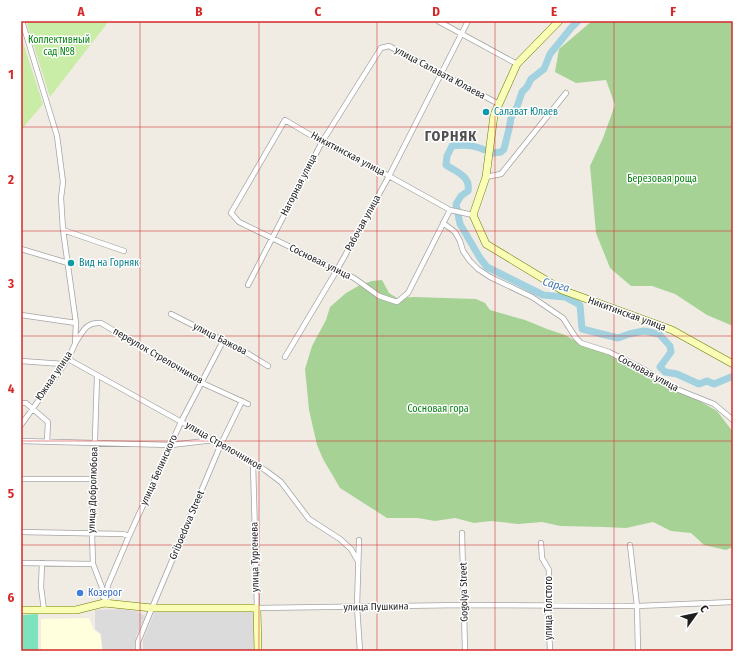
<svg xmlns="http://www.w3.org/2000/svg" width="754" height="672" viewBox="0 0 754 672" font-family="'Fira Sans Condensed',sans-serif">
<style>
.residential{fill:#dcdbdb}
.education{fill:#ffffde}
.grass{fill:#c9eda7}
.forest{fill:#a7d296}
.pitch{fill:#7de3bc}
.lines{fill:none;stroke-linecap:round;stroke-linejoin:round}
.river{stroke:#a2d2e0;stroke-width:7}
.street-casing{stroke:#a5a5a5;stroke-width:6}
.secondary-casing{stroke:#6d7b00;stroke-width:8}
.street{stroke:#fff;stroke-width:4.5}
.secondary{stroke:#f9fdb5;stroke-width:7}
.grid{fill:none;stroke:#d62828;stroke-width:1;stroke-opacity:0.55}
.culture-dot{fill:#0f9aa8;stroke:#fff;stroke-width:1.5}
.shop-dot{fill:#3f7fe0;stroke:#fff;stroke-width:1.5}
.labels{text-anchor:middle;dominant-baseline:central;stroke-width:3;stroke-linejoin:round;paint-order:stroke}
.park-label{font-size:10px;fill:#058310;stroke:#fff}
.street-label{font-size:10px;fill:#1e1e1e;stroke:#fff}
.culture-label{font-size:10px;fill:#0d838f;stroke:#fff;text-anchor:start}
.shop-label{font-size:10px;fill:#366cbe;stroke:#fff;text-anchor:start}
.water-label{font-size:11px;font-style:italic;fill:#4277ac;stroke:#fff}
.district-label{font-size:14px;font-weight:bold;letter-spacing:1px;fill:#515151;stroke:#fff}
.neatline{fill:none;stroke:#d62828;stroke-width:1.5}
.grid-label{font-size:13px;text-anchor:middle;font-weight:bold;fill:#d62828}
</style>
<rect width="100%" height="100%" fill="#f0ece4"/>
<path class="residential" d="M119,609l17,2 9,5 -9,20v15h-33l-2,-17 -6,-5v-19z
M155,611l98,1 1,39h-111v-11z"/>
<path class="education" d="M89,618l5,12 6,4 2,17h-61v-32z"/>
<path class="grass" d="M26,21h83l-59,76z
M21,36l22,68 -22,26z"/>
<path class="forest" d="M592,21h141v305l-26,-11 -32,-21 -23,-8h-21l-21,-18 -14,-35 -6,-67 13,-28 12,-33 -9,-25 -30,3 -21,-11 4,-23z
M382,280l7,13 8,5 17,-1 62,2 9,4 5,7 35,10 22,9 18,6 23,13 23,7 33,16 20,15 32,13 21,12 16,21v115l-7,3 -22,-5 -13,-12 -20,-2 -18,-9 -27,6 -22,-1 -44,-1 -18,-4 -24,2 -27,-3 -17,2 -19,-5 -20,3 -17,-3h-31l-47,-30 -17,-29 -6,-14 -8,-35 -4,-41 7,-23 14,-26 4,-13 16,-14 14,-8 12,-4z"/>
<path class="pitch" d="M38,614v37h-17v-36z"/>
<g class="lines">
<path class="river" d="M485,150c-11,-5 -20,-6 -33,-4l-5,10 -1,9c9,6 25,11 22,26l-7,5 -5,8 4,20 20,34 7,9 56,28 22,2 15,8 2,24 36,9 11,-4 15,-3 15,3 11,12 1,6 -11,15 5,5 12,2 22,10 8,-3 7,3 17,-7 2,1
M493,153l8,-1 3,-3 5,-20 2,-11 6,-11 5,-15 5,-5 4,-8 13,-10 6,-15 21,-26 7,-7"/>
<defs>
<path id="street" d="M438,21l79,43
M486,177l15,-3 65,-81
M450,210l-42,83 -11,9 -18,-6 -25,-18 -115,-56 -8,-9 54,-93 37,22 67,34 61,34 23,5
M443,223l12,9 5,9 3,10 7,10 8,8 12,8 42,20 31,21 13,20 5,5 28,9 36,18 24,16 45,18 19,16
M63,230l61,21
M21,249l47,14
M248,285l74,-143 59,-94 8,-2 110,58
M171,314l71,36 26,16
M21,315l55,8
M76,342c7,-11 10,-20 25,-19l101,60 46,21
M285,357l52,-87 52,-94 79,-155
M68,359l146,81 51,30 16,12 28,37 31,20 11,10 7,12
M21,361l42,3
M97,376l-5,157 1,31 10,26v7
M21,403h5l22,19 -1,19
M21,425l47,-66 7,-15 1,-21 -13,-93 -2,-32 2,-16 -6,-46 -35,-115
M21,441l150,4 43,-5
M253,463l4,145 207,-3 173,1 96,-4
M21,479h73
M21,532l102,2 6,2
M462,533l3,118
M359,540l-2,67 3,44
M541,543l1,15 7,12 -1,36 2,45
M630,545l7,61 1,45
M21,563l72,1
M42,563l-1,24 3,23
M104,603l4,-18 21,-49 52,-114 42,-81
M138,651v-9l14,-34 69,-164 21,-43"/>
<path id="secondary" d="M559,21l-42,43 -23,51 -8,62 -13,38 13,29 76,46 110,40 61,34
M21,610h55l28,-7 48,5h105l1,43"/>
</defs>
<use href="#street" class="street-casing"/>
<use href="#secondary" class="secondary-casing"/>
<use href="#street" class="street"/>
<use href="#secondary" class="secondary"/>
</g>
<path class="grid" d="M140,21v630M259,21v630M377,21v630M495,21v630M614,21v630M21,127h712M21,231h712M21,336h712M21,441h712M21,545h712"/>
<g class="culture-dot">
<circle cx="486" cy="112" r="4"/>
<circle cx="71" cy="263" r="4"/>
</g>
<circle class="shop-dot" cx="80" cy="593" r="4"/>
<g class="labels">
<g class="park-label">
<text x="59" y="40">Коллективный<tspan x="59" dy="12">сад №8</tspan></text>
<text x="662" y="179">Березовая роща</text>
<text x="438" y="409">Сосновая гора</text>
</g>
<g class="street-label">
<text transform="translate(440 73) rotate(28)">улица Салавата Юлаева</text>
<text transform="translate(348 154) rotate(28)">Никитинская улица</text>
<text transform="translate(299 185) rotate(-63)">Нагорная улица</text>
<text transform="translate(363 223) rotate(-61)">Рабочая улица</text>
<text transform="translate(320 262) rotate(26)">Сосновая улица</text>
<text transform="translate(627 314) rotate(20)">Никитинская улица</text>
<text transform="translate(220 339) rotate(27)">улица Бажова</text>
<text transform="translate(158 356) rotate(30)">переулок Стрелочников</text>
<text transform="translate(648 373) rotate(28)">Сосновая улица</text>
<text transform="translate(54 376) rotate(-56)">Южная улица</text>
<text transform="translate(224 446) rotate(30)">улица Стрелочников</text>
<text transform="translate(159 470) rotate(-66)">улица Белинского</text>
<text transform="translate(93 490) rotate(-88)">улица Добролюбова</text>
<text transform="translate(187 525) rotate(-67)">Griboedova Street</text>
<text transform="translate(255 557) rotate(-91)">улица Тургенева</text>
<text transform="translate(464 592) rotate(-91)">Gogolya Street</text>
<text transform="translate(376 607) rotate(-1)">улица Пушкина</text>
<text transform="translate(549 608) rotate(-90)">улица Толстого</text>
</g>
<g class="culture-label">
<text x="494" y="112">Салават Юлаев</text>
<text x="79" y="263">Вид на Горняк</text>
</g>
<g class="shop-label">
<text x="88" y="593">Козерог</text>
</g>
<g class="water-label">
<text transform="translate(556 285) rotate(15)">Сарга</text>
</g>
<g class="district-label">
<text x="451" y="136">ГОРНЯК</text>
</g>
</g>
<rect width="754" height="672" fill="none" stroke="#ffffff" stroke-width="44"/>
<g transform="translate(696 614) rotate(57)" stroke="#ffffff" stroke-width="3" paint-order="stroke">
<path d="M0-3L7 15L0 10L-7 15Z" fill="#1e1e1e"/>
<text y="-6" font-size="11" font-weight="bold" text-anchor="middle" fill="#1e1e1e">С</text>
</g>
<rect x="22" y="22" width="710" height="628" class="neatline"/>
<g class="grid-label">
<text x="81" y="16">A</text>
<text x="199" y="16">B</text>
<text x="318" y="16">C</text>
<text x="436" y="16">D</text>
<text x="554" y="16">E</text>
<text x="673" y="16">F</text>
<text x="11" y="79">1</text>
<text x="11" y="184">2</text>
<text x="11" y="288">3</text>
<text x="11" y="393">4</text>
<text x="11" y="498">5</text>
<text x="11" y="602">6</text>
</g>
</svg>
